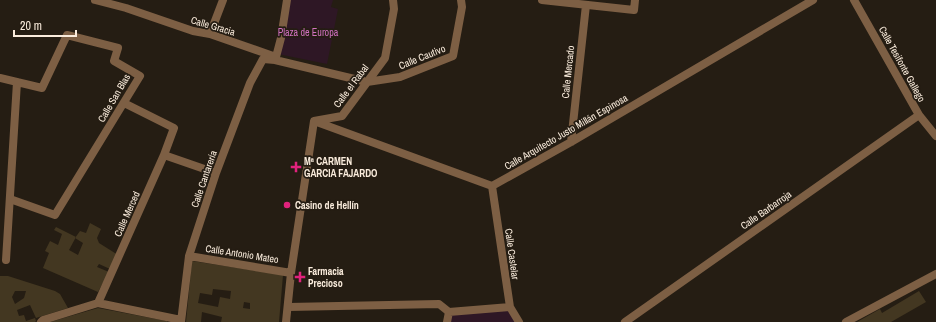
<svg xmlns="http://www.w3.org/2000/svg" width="936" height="322" viewBox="0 0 936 322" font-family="'Archivo Narrow',sans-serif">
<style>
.green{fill:#2e1725}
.building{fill:#433721;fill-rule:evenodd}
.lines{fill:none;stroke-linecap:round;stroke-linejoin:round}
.pedestrian{stroke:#7d5f44;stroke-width:8}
.minor{stroke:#7d5f44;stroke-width:8}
.poi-dot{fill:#e0227c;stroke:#251d13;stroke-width:1.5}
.labels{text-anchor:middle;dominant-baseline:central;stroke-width:3.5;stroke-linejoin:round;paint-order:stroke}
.street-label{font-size:10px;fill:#faecdc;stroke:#251d13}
.park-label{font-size:10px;fill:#d171c0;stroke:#251d13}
.poi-label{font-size:10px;font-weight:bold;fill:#faecdc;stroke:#251d13;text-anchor:start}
</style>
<rect width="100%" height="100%" fill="#251d13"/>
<path class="green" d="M289,0h44l-2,7 7,2 -11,55 -49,-10z
M510,307l9,15h-72l2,-10z"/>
<path class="building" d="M90,223l11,6 -4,9 2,5 19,12 -8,14 -11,-5 -2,3 12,5 -11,20 -55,-24 6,-15 -4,-2 5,-10 8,4 4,-11 -8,-4 2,-3 20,10 -7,13 9,5 5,-12 -8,-5 5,-7 6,2z
M192,261l91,14 -4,47h-58l1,-5 -20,-5 -1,10h-15zM213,289l18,2 -1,8 -10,-2 -2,10 -20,-4 2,-10 12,2zM244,302l6,1v6l-7,-1z
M0,276h8l47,15 5,3 8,14 -32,10 -6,-13 -13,5 2,6 5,-1 2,6 9,-3 1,3 -1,1h-35zM15,291h11l-2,7 -9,6 -3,-7z
M919,291l7,11 -35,20h-34l23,-13 2,4z
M98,308l69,13v1h-117z"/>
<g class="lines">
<path class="pedestrian" d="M288,307l151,-3 10,8"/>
<path class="minor" d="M95,0l31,8 67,23 17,3 66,23 -1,3 92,22 33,-5 53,-21 9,-49 -1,-7
M542,0l92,10 1,-10
M854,0l65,115 17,21
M210,34l13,-34
M276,57l5,-19 6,-38
M0,78l42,10 25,-53 51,13 -4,13 26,15 -85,139 -45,-16
M314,121l178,65 79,-44 242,-142
M571,142l15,-137
M164,155l52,18
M492,186l18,121 9,15
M189,256l102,17
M6,260l11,-178
M98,303l83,17
M41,322l2,-2 55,-17 66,-148 10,-27 -50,-25
M181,322l8,-66 27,-83 34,-90 13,-24 12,1
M286,322l5,-49 23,-152 28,-5 43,-58 9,-49 -1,-9
M447,322l2,-10 61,-5
M625,322l294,-207
M846,322l90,-48"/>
</g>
<g class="poi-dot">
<path d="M294 161h4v4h4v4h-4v4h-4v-4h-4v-4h4z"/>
<circle cx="287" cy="205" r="4"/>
<path d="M298 271h4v4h4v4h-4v4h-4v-4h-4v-4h4z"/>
</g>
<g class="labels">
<g class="street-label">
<text transform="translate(213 26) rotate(16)">Calle Gracia</text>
<text transform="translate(422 57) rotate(-22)">Calle Cautivo</text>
<text transform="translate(902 64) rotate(61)">Calle Tesifonte Gallego</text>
<text transform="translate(568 72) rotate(-84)">Calle Mercado</text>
<text transform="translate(351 86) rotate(-53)">Calle el Rabal</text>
<text transform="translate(114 98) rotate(-60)">Calle San Blas</text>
<text transform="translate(566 132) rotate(-30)">Calle Arquitecto Justo Millán Espinosa</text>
<text transform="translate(204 179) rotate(-71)">Calle Cantarería</text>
<text transform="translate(766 210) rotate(-35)">Calle Barbarroja</text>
<text transform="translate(127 214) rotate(-66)">Calle Merced</text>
<text transform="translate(242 254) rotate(9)">Calle Antonio Mateo</text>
<text transform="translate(512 254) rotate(82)">Calle Castelar</text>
</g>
<g class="park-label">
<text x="308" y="32">Plaza de Europa</text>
</g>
<g class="poi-label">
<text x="304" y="161">Mª CARMEN<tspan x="304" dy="12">GARCIA FAJARDO</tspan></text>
<text x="295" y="205">Casino de Hellín</text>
<text x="308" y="271">Farmacia<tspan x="308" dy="12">Precioso</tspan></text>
</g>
</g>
<path d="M14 30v6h62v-6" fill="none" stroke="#faecdc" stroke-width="2"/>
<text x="20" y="30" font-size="12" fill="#faecdc" stroke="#251d13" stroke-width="3" paint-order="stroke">20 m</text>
</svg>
